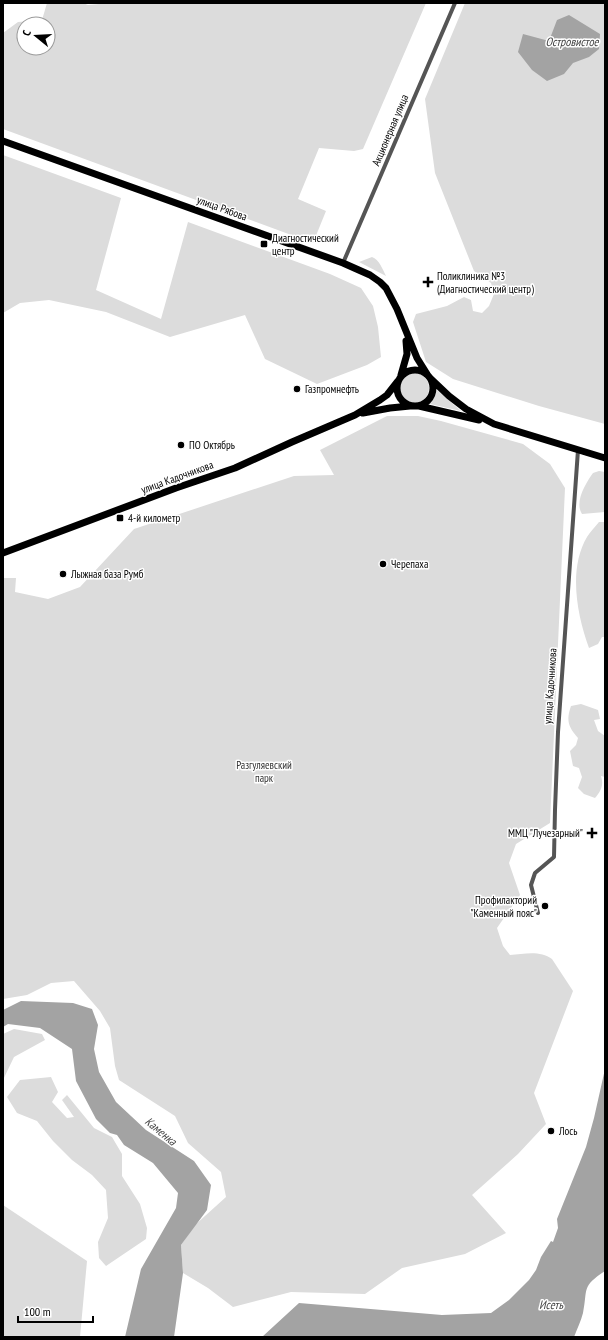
<svg xmlns="http://www.w3.org/2000/svg" width="608" height="1340" viewBox="0 0 608 1340" font-family="'PT Sans Narrow',sans-serif">
<style>
.green{fill:#dcdcdc;fill-rule:evenodd}
.water{fill:#a3a3a3}
.lines{fill:none;stroke-linecap:round;stroke-linejoin:round}
.street{stroke:#555;stroke-width:4}
.primary{stroke:#000;stroke-width:7}
.poi-dot{fill:#000;stroke:#fff;stroke-width:1.5}
.labels{text-anchor:middle;dominant-baseline:central;stroke-width:3;stroke-linejoin:round;paint-order:stroke}
.street-label{font-size:11px;fill:#000;stroke:#fff}
.poi-label{font-size:11px;fill:#000;stroke:#fff;text-anchor:start}
.park-label{font-size:11px;fill:#333;stroke:#fff}
.water-label{font-size:12px;font-style:italic;fill:#444;stroke:#fff}
</style>
<rect width="100%" height="100%" fill="#fff"/>
<path class="green" d="M47,3h36l5,2 22,-2h316l-63,146 -9,2 -35,-3 -21,51 28,12 -13,32 -310,-114v-96l15,-11 24,-2zM24,24h24v24h-24z
M465,3h140v421l-66,-18 -86,-27 -27,-17 -13,-40 3,-8 31,-8 17,-9 7,3 2,11 9,2 7,-7 5,-12 -3,-11 -17,-12 -39,-98 -10,-74z
M3,155l118,43 -25,92 65,29 27,-97 142,52 31,14 12,18 5,21 3,30 -14,8 -50,19 -52,-25 -20,-44 -75,22 -64,-25 -57,-12 -29,3 -17,10z
M372,257c7,2 11,13 14,19l-27,-14z
M399 388a15 15 0 1 1 30 0a15 15 0 1 1-30 0Z
M437,390l24,21 -31,-7 4,-6z
M387,416h31l23,5 82,23 27,20 15,24 -15,335 -34,21 -7,19 11,32 -23,33 6,18 7,9c14,-1 30,-5 42,4l21,32 -39,102 12,31 -28,30 -46,41 34,38 -41,21 -63,14 -37,26 -74,-2 -58,15 -25,-19 -25,-15 -2,-28 14,-20 31,-28 -5,-25 -33,-29 -13,-27 -56,-36 -4,-14 -5,-38 -10,-17 -26,-30 -23,2 -24,12 -24,4v-421h13l-1,14 33,7 32,-12 54,-58 160,-53 40,-1 -14,-25z
M599,471l6,1v40l-23,2c-8,-12 4,-31 11,-41z
M599,522h6v115h-3l-4,7 -9,4c-12,-33 -21,-79 -2,-111 3,-5 8,-10 12,-15z
M581,704l17,6 2,9 -6,1 4,11 7,5v41l-4,-1c3,9 0,15 -6,22l-11,-4 -6,-6 4,-11 -3,-9 -6,-2 -3,-15 6,-6 2,-7c-10,-11 -12,-18 -7,-32z
M14,1029l28,5 3,6 -31,17 -11,23v-46z
M51,1077l7,15 -6,10 15,16 7,-1 -12,-17 5,-5 27,33 18,9 10,17v22l18,28 7,24 -1,11 -40,27 -7,-8 -1,-16 10,-24 -2,-28 -14,-15 -20,-15 -19,-19 -16,-20 -20,-8 -10,-16 13,-17z
M3,1205l84,56 -7,76h-77z"/>
<path class="water" d="M569,15l31,19 -1,15 -10,8 -16,6 -9,11 -17,7 -15,-11 -14,-18 5,-18 26,7 8,-21z
M21,1001l52,2 19,6 6,16 -4,24 5,23 17,30 30,28 48,31 17,24 -4,25 -26,35 2,28 -9,64h-49l16,-68 35,-61 2,-15 -25,-30 -29,-18 -7,-10 -7,-2 -14,-14 -20,-38 -4,-32 -32,-21 -32,-4 -5,3v-17z
M605,1069v202c-24,16 -17,17 -22,42 -2,8 -6,16 -9,24h-312l37,-34 143,12 49,-2 18,-13 20,-20 7,-10 5,-13 10,-16 2,1 5,-14 -1,-9 29,-72 8,-29z"/>
<g class="lines">
<path class="street" d="M343,263l112,-260
M538,913l-7,-28 4,-12 19,-16 1,-47 3,-78 20,-282"/>
<path class="primary" d="M3,141l340,122 27,12 10,7 6,6 11,21 20,49 10,16
M397 388a18 18 0 1 1 36 0a18 18 0 1 1-36 0Z
M401,375l6,-21 -1,-13
M430,378l19,18 17,13 28,15 111,34
M419,406l60,14
M363,413l27,-5 20,-2
M3,553l173,-65 59,-20 57,-26 63,-27 25,-15 7,-5 11,-14"/>
</g>
<g class="poi-dot">
<rect x="260" y="240" width="8" height="8" rx="2"/>
<path d="M426 276h4v4h4v4h-4v4h-4v-4h-4v-4h4z"/>
<circle cx="297" cy="389" r="4"/>
<circle cx="181" cy="445" r="4"/>
<rect x="116" y="514" width="8" height="8" rx="2"/>
<circle cx="383" cy="564" r="4"/>
<circle cx="63" cy="574" r="4"/>
<path d="M590 827h4v4h4v4h-4v4h-4v-4h-4v-4h4z"/>
<circle cx="545" cy="906" r="4"/>
<circle cx="551" cy="1131" r="4"/>
</g>
<g class="labels">
<g class="street-label">
<text transform="translate(390 130) rotate(-67)">Акционерная улица</text>
<text transform="translate(222 208) rotate(20)">улица Рябова</text>
<text transform="translate(177 477) rotate(-20)">улица Кадочникова</text>
<text transform="translate(550 686) rotate(-86)">улица Кадочникова</text>
</g>
<g class="poi-label">
<text x="272" y="238">Диагностический<tspan x="272" dy="13">центр</tspan></text>
<text x="437" y="276">Поликлиника №3<tspan x="437" dy="13">(Диагностический центр)</tspan></text>
<text x="305" y="389">Газпромнефть</text>
<text x="189" y="445">ПО Октябрь</text>
<text x="128" y="518">4-й километр</text>
<text x="391" y="564">Черепаха</text>
<text x="71" y="574">Лыжная база Румб</text>
<text x="583" y="833" text-anchor="end">ММЦ "Лучезарный"</text>
<text x="537" y="900" text-anchor="end">Профилакторий<tspan x="537" dy="13">"Каменный пояс"</tspan></text>
<text x="559" y="1131">Лось</text>
</g>
<g class="park-label">
<text x="264" y="765">Разгуляевский<tspan x="264" dy="13">парк</tspan></text>
</g>
<g class="water-label">
<text x="572" y="41">Островистое</text>
<text transform="translate(161 1131) rotate(40)">Каменка</text>
<text x="551" y="1304">Исеть</text>
</g>
</g>
<rect width="608" height="1340" fill="none" stroke="#000000" stroke-width="8"/>
<g transform="translate(36 36) rotate(288)"><circle r="19" fill="#ffffff" stroke="#999999"/>
<path d="M0-3L7 15L0 10L-7 15Z" fill="#000000"/>
<text y="-6" font-size="11" font-weight="bold" text-anchor="middle" fill="#000000">С</text>
</g>
<path d="M18 1316v6h75v-6" fill="none" stroke="#000000" stroke-width="2"/>
<text x="24" y="1316" font-size="12" fill="#000000" stroke="#ffffff" stroke-width="3" paint-order="stroke">100 m</text>
</svg>
